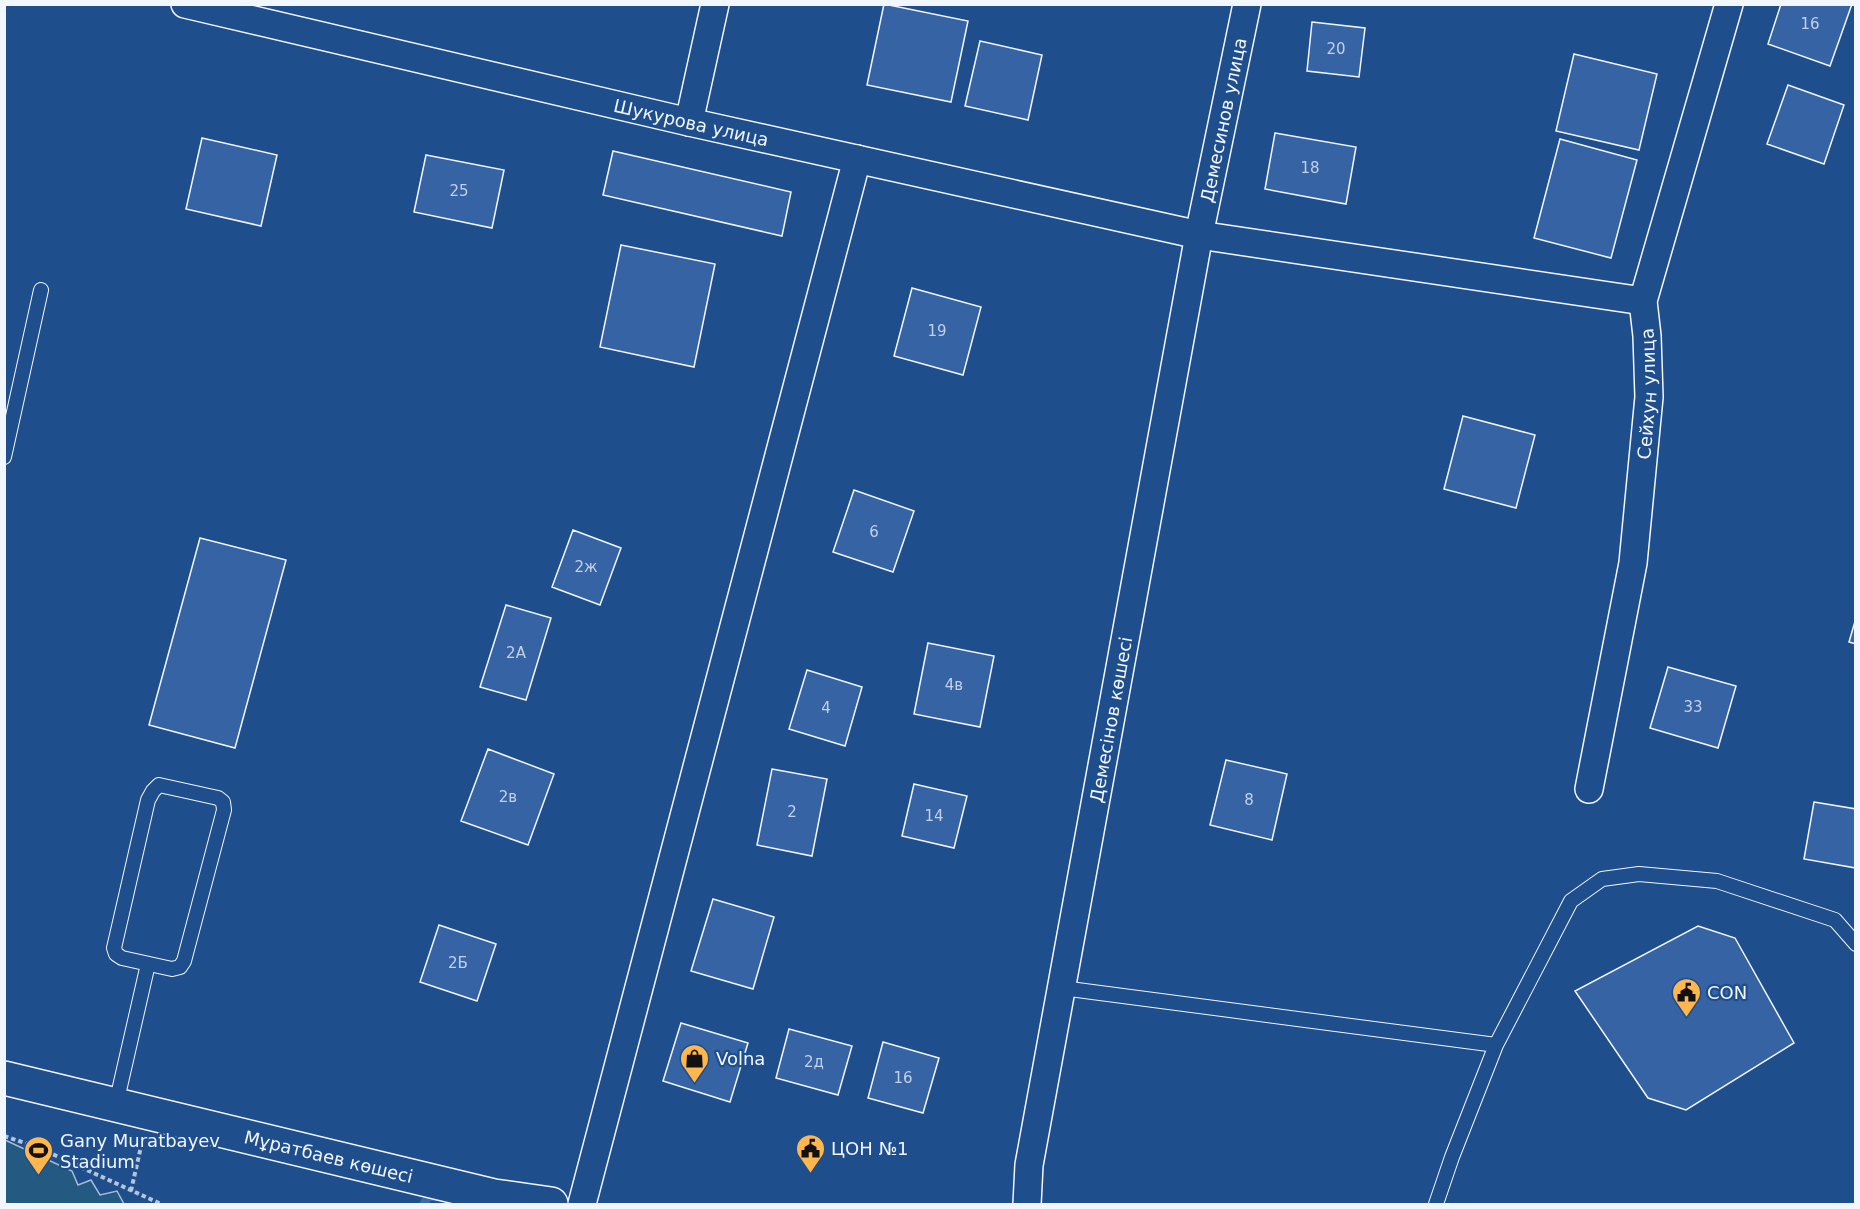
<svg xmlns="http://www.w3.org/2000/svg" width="1860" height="1209" viewBox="0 0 1860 1209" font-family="'DejaVu Sans',sans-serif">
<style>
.green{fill:#245a82;stroke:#a8bbd7;stroke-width:1.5}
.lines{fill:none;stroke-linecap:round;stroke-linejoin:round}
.stream{stroke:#3b69a3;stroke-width:9}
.building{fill:#3563a3;stroke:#f2f6ff;stroke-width:1.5}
.lane-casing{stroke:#f2f6ff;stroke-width:16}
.street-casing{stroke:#f2f6ff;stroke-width:30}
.secondary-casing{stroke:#f2f6ff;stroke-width:36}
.path{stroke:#b3c4dc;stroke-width:4;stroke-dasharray:4.5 3;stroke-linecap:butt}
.lane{stroke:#1f4e8c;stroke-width:14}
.street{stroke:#1f4e8c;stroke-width:27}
.secondary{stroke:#1f4e8c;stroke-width:33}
.labels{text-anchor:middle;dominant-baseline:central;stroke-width:4.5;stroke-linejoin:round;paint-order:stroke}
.number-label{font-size:15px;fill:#c3d1e8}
.street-label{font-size:18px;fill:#f2f6ff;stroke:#1f4e8c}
.poi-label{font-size:18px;fill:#f2f6ff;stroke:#1f4e8c;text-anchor:start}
</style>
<rect width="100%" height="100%" fill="#1f4e8c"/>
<path class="green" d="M5,1140l67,31 6,14 13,-5 9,15 17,-4 7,13h-119z"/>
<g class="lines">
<path class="stream" d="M424,1204l4,-8 9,1"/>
</g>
<path class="building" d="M884,4l84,17 -17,81 -84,-17z
M1781,4h71l-22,62 -62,-22z
M1312,22l53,6 -6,49 -52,-6z
M980,41l62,14 -14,65 -63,-14z
M1574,54l83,20 -18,76 -83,-19z
M1788,85l56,20 -20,59 -57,-20z
M1275,133l81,14 -10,57 -81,-15z
M202,138l75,17 -16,71 -75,-17z
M1560,139l77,21 -26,98 -77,-20z
M613,151l178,41 -9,44 -179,-41z
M426,155l78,15 -12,58 -78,-16z
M621,245l94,19 -21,103 -94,-20z
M912,288l69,19 -18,68 -69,-19z
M1463,416l72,19 -19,73 -72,-19z
M854,490l60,21 -21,61 -60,-20z
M573,530l48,18 -21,57 -48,-18z
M200,538l86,22 -51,188 -86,-23z
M506,605l45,13 -25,82 -46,-13z
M1856,618v26l-7,-2z
M928,643l66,13 -14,71 -66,-13z
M1668,667l68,19 -18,62 -68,-20z
M807,670l55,17 -17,59 -56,-17z
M488,749l66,25 -26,71 -67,-24z
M1226,760l61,14 -15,66 -62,-15z
M772,769l55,10 -15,77 -55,-11z
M914,784l53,12 -13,52 -52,-12z
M1814,802l42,7v59l-52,-9z
M713,899l61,18 -21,72 -62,-18z
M439,925l57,19 -19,57 -57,-19z
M1698,926l37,12 59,105 -108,67 -38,-12 -73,-107z
M681,1023l67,20 -18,59 -67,-21z
M789,1029l63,17 -14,49 -62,-17z
M883,1042l56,16 -16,55 -55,-15z"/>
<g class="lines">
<defs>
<path id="lane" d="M4,457l37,-167
M159,785l59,13 5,4 1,8 -40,151 -4,6 -8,2 -50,-11 -6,-4 -2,-6 34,-148 5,-9z
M1062,988l434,57
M116,1104l32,-140
M1436,1204l16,-47 44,-112 75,-144 31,-22 37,-5 78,7 118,39 21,24"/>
<g id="street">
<path id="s1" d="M185,4l504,118 510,113 444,66"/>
<path d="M689,122l26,-118"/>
<path id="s2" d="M1589,789l44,-226 16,-166 -2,-61 -4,-35 86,-297"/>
<path d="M582,1204l275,-1045"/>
<path id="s3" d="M1027,1204l2,-39 170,-930 48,-231"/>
</g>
<g id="secondary">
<path id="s4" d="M4,1078l490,118 57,8"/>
</g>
</defs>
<use href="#lane" class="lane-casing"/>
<use href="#street" class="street-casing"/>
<use href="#secondary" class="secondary-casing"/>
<path class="path" d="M4,1136l33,11 124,57
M131,1191l11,-49"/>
<use href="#lane" class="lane"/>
<use href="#street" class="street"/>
<use href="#secondary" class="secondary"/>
</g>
<defs>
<symbol id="civic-pin" viewBox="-11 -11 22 30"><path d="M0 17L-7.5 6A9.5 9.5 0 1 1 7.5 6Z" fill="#ffb74d" stroke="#1f4e8c"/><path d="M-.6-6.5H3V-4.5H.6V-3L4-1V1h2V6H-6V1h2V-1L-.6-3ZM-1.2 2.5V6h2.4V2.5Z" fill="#111"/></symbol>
<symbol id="shop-pin" viewBox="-11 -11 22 30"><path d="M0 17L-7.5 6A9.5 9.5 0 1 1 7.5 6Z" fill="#ffb74d" stroke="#1f4e8c"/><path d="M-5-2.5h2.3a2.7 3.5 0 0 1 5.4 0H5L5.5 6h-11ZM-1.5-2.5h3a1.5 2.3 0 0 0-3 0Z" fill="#111"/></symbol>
<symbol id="stadium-pin" viewBox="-11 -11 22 30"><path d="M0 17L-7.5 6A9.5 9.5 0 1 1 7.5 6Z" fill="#ffb74d" stroke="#1f4e8c"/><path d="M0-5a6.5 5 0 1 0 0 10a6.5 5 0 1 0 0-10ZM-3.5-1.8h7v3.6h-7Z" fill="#111"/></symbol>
</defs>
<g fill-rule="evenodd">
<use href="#civic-pin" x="1670" y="976" width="33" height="45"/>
<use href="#shop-pin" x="678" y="1042" width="33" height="45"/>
<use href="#civic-pin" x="794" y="1132" width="33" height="45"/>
<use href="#stadium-pin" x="22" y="1134" width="33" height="45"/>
</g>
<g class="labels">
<g class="number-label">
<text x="1810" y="24">16</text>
<text x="1336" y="49">20</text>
<text x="1310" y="168">18</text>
<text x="459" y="191">25</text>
<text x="937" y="331">19</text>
<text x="874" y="532">6</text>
<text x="586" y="567">2ж</text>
<text x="516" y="653">2А</text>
<text x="954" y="685">4в</text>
<text x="1693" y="707">33</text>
<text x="826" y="708">4</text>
<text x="508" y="797">2в</text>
<text x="1249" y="800">8</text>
<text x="792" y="812">2</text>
<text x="934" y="816">14</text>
<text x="458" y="963">2Б</text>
<text x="814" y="1062">2д</text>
<text x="903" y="1078">16</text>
</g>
<g class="street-label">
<text stroke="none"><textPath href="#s3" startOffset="1102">Демесинов улица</textPath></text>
<text stroke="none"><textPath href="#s1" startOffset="520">Шукурова улица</textPath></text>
<text stroke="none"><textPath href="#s2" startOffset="400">Сейхун улица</textPath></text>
<text stroke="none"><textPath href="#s3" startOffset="492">Демесінов көшесі</textPath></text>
<text stroke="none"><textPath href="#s4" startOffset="334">Мұратбаев көшесі</textPath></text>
</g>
<g class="poi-label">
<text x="1707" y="992">CON</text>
<text x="716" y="1058">Volna</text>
<text x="60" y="1140">Gany Muratbayev<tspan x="60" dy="21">Stadium</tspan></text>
<text x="831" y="1148">ЦОН №1</text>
</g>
</g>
<rect width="1860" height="1209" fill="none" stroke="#f2f6ff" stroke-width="12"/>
</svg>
